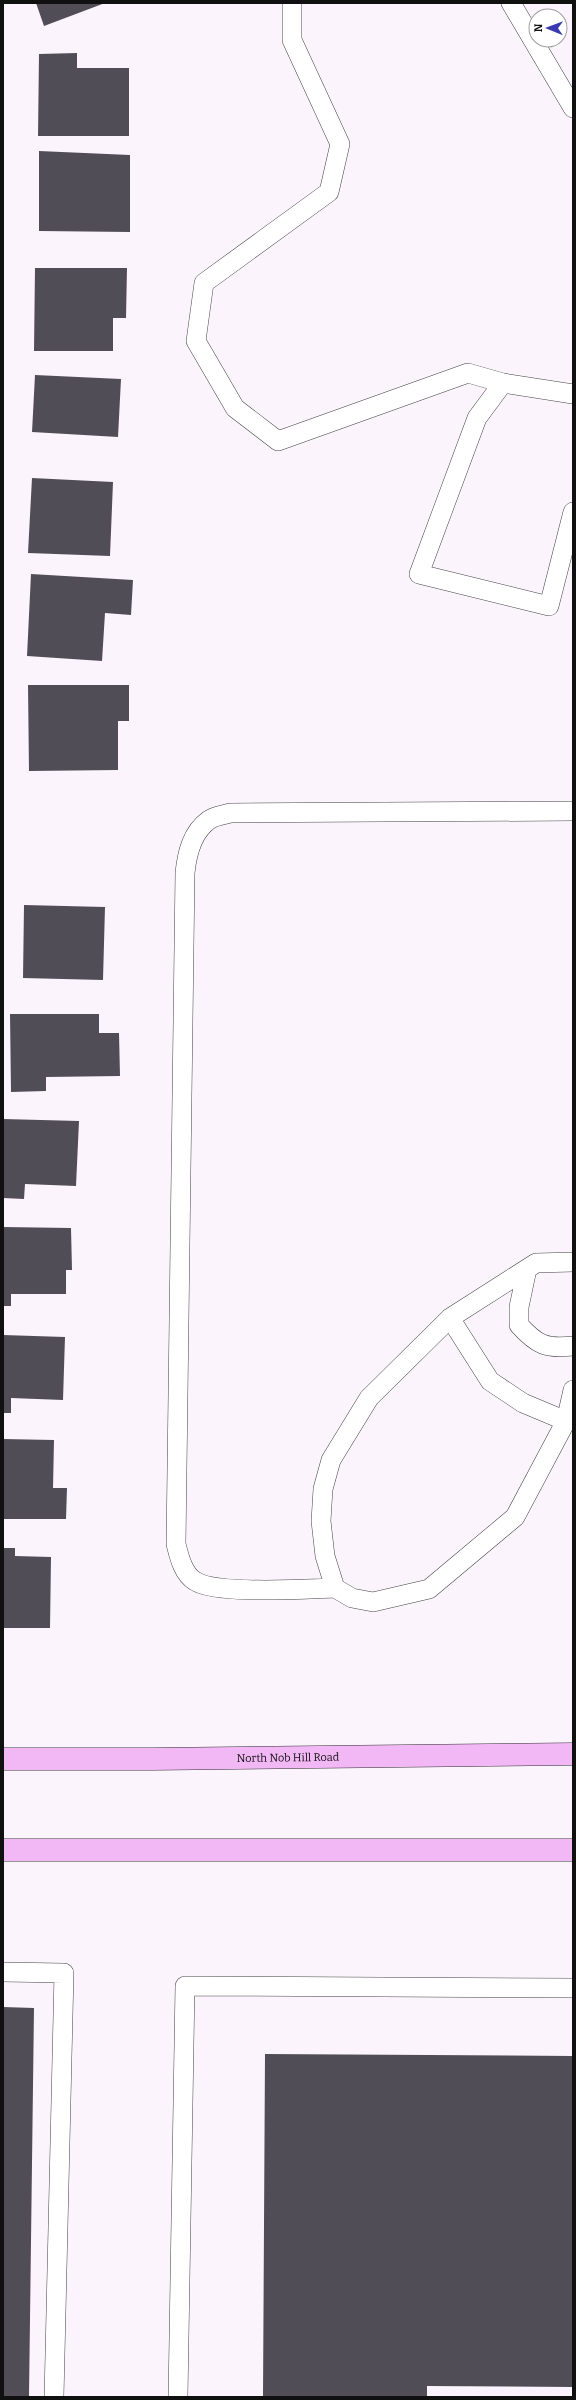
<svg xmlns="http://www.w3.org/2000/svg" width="576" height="2400" viewBox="0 0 576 2400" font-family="Bitter,serif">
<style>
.building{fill:#514d57}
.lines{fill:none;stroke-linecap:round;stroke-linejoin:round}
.service-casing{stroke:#434343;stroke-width:20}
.secondary-casing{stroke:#323232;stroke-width:23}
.service{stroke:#fff;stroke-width:19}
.secondary{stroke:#f2b7f5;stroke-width:22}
.labels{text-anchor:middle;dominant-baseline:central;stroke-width:4;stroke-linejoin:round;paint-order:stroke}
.street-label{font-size:11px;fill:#101010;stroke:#fff}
</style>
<rect width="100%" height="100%" fill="#fcf4fd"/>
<path class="building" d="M36,3h69l-61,23z
M77,53v15h52v68h-91l1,-82z
M39,151l91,4v77l-91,-1z
M35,268h92l-1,50h-13v33h-79z
M35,375l86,4 -3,58 -86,-5z
M32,478l81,4 -3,74 -82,-3z
M31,574l102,6 -2,35 -26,-2 -3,48 -75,-5z
M28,685h101v36h-11v49l-89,1z
M24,905l81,2 -2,73 -80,-2z
M10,1014h89v19h20l1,43 -74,1v14l-35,1z
M3,1119l76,2 -3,65 -51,-2 -1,15 -21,-1z
M3,1227l68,1 1,42h-6v24h-55v12h-8z
M3,1335l62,2 -2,63 -52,-2v15h-8z
M3,1439l51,1 -1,48h14l-1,31h-63z
M3,1548h12v8l36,1 -1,71h-47z
M3,2007l31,1 -5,389h-26z
M265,2054l308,2v331l-146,-1v11h-164z"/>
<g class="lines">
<defs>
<path id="service" d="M292,3v37l48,104 -11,48 -125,91 -8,58 39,67 43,33 190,-68 35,10
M511,3l62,105
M573,394l-70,-11 -26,35 -58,156 130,32 24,-94
M573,1262l-37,1 -86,55 -81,80 -38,62 -8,29 -2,32 4,35 10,32 17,10 21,4 56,-13 86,-72 51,-96 7,-31
M527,1269l-8,38v18c18,20 27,24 54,21
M450,1318l40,63 33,22 43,18
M335,1588c-29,1 -119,7 -140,-7 -12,-7 -16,-25 -19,-37l9,-671c2,-20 7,-41 24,-53 5,-4 15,-5 21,-7l343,-2
M3,1972l61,1 -10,424
M178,2397l7,-411 388,2"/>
<g id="secondary">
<path id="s1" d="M3,1759h150l420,-5"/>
<path d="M3,1850h570"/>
</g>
</defs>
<use href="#service" class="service-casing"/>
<use href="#secondary" class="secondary-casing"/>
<use href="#service" class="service"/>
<use href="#secondary" class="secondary"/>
</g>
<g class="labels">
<g class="street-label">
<text stroke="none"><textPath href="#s1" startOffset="285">North Nob Hill Road</textPath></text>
</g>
</g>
<rect width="576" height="2400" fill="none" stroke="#101010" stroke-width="8"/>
<g transform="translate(548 28) rotate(271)"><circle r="19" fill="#ffffff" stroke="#9f9f9f"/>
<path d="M0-3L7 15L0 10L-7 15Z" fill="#3838af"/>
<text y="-6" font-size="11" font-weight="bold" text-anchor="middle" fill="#101010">N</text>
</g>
</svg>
